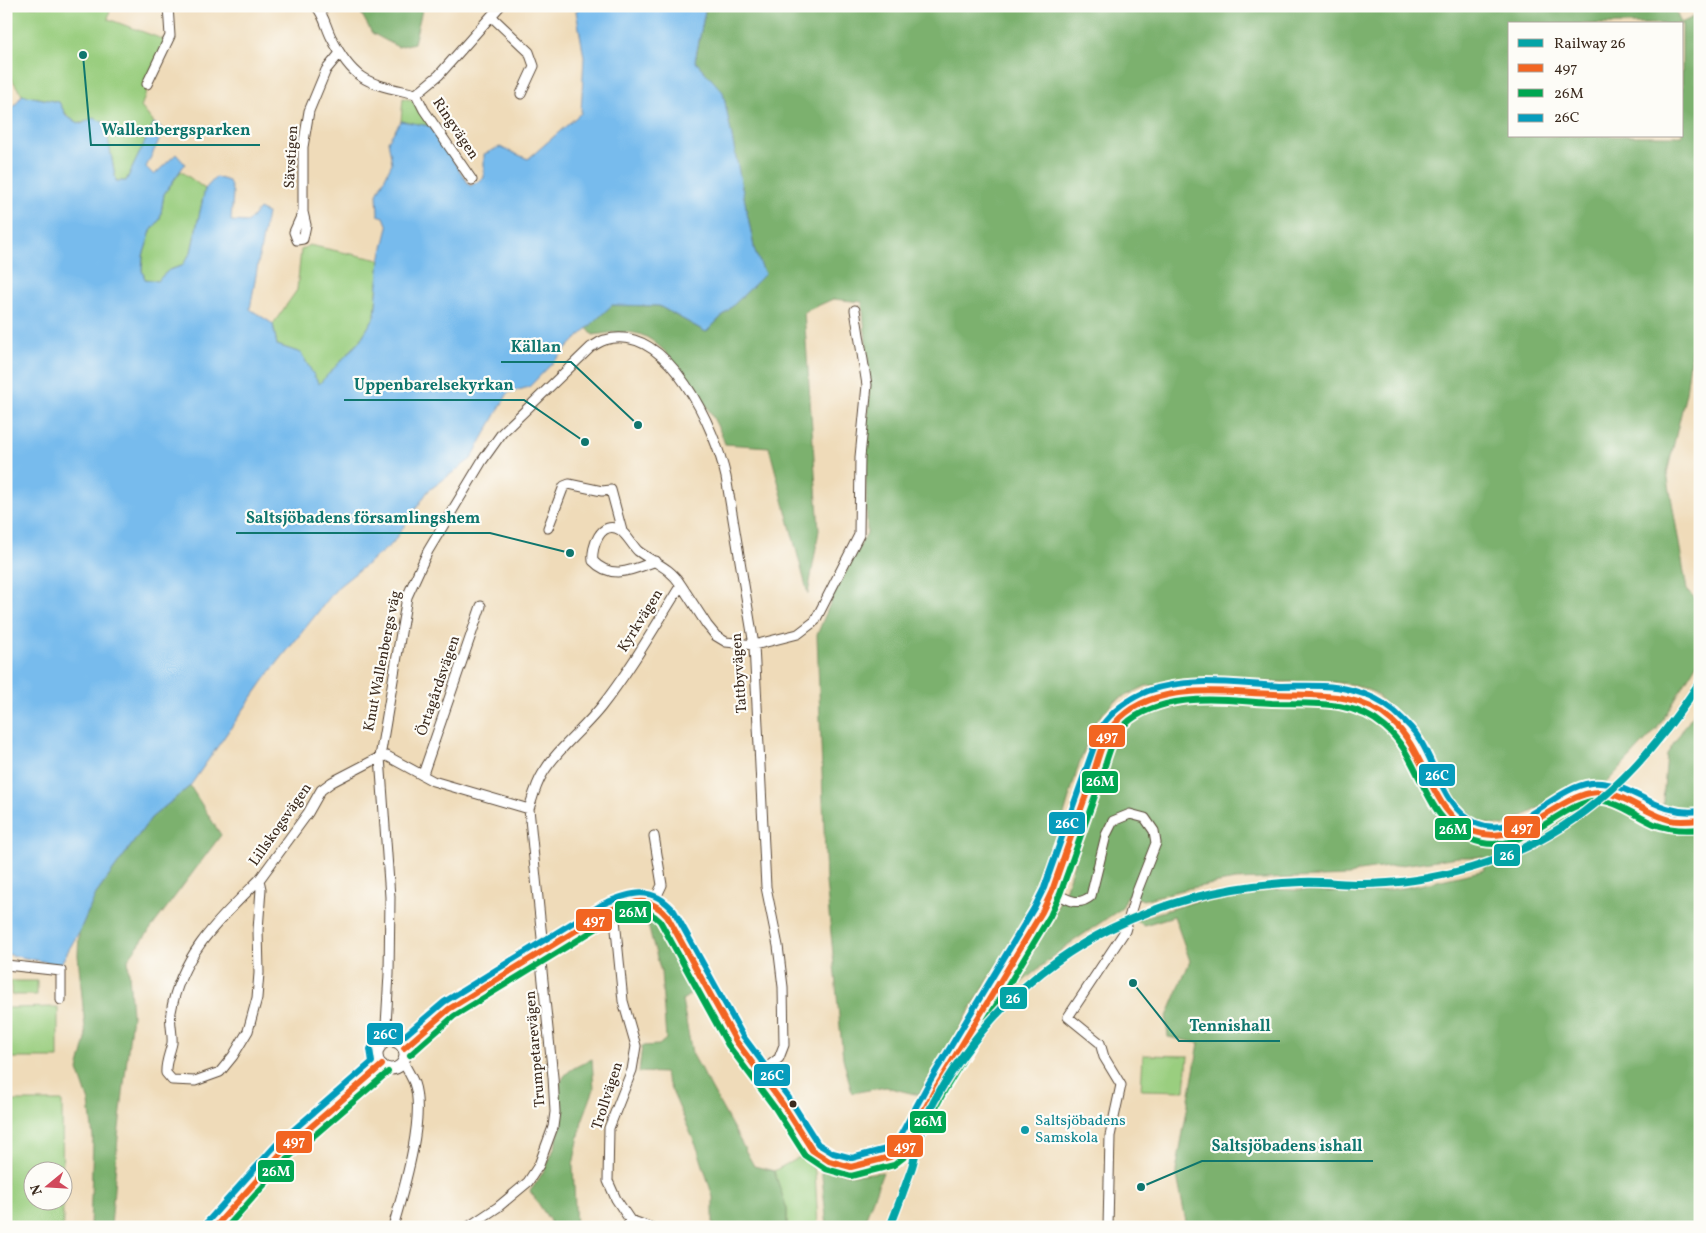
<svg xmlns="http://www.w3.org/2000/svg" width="1706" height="1233" viewBox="0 0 1706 1233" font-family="Vollkorn,serif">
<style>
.green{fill:#9ace7f;stroke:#6a7c4e;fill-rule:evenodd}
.forest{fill:#7bb16e;stroke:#5b6e46;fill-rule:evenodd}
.water{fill:#77bbed;stroke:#597286}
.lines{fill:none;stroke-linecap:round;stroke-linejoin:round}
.minor-casing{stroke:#564535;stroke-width:11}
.tertiary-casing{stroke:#564535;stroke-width:13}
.minor{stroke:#fff;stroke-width:9}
.tertiary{stroke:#fff;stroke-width:11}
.bus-1-casing{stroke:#fdfcf7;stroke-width:10}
.bus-2-casing{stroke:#fdfcf7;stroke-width:10}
.bus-3-casing{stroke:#fdfcf7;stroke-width:10}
.bus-1{stroke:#f26522;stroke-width:6}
.bus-2{stroke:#00a651;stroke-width:6}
.bus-3{stroke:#069cbc;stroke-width:6}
.rail-1-casing{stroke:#fdfcf7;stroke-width:11}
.rail-1{stroke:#03a4a6;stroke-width:8}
.bus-dot{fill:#3b2a1e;stroke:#fdfcf7;stroke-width:2}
.culture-dot{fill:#0f9aa8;stroke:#fdfcf7;stroke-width:2}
.labels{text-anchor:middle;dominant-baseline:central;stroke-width:4.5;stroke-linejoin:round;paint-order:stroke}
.street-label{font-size:15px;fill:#3b2a1e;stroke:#fdfcf7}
.culture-label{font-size:15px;fill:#0d838f;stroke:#fdfcf7;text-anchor:start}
.leader{fill:none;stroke:#0f766e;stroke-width:2}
.callout-dot{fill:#0f766e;stroke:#fdfcf7;stroke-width:2}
.callout-label{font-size:16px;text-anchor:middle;font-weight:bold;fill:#0f766e;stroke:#fdfcf7;stroke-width:4.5;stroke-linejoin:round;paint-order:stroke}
.line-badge{stroke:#fdfcf7;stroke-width:2}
.badge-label{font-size:14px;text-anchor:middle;font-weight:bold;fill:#fff}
</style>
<rect width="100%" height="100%" fill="#fdfcf7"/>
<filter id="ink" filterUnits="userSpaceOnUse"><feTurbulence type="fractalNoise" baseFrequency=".02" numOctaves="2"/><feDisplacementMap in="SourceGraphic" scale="10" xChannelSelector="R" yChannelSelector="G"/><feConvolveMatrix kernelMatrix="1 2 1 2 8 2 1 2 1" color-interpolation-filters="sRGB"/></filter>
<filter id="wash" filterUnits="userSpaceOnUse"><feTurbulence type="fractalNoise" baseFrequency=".0096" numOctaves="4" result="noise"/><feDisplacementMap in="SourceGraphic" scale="20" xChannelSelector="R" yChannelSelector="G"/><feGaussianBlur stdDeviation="1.12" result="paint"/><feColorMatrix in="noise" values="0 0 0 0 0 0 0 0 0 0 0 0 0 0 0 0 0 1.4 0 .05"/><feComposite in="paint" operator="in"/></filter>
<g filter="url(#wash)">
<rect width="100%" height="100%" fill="#efdbb9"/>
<path class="green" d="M6,6h105l-3,13 57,21 -24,67 13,16 -28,58h-10l-11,-58c-26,1 -34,3 -46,-21l-37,-7 -16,-25z
M403,98l12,3 15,25 -29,-5z
M181,171l24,18 -14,63 -9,14 -13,4 -12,11 -12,-2 -3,-9 1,-14 8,-26 9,-11 4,-25z
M309,245l71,15 -5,56 -16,26 -40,43 -18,-32 -24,-8 -4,-21 24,-34 4,-40z
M11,981h26v14h-26z
M58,1007v51h-52v-50z
M1143,1055l45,1 -3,35 -44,-1z
M6,1101h56l1,126h-57zM62,1170v30h-30v-30z
M807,1153l8,19 3,55h-31v-18l-13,-38z"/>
<path class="forest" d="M400,6h26l-4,4 -8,33 -16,4 -26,-14 -11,-20h37z
M706,6h968l7,17 19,-9v264l-14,115 -19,80 20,117 13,13v55l-43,71 -51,54 -43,13 -59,30 -32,-4 -26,-28 -26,-52 -45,-49 -19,-8 -24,-3h-134l-52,4 -31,15 -19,20 -17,43 -28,95 -23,55 -109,181 -33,-8 -34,6 -9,-35 -17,-176 -9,-247 19,-46 31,-56 -2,-91 5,-61 -8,-79 -29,-3 -29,13 15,218 -11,64 -39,-147 -44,-3c-9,-29 -56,-102 -86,-110 -15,-4 -30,-1 -46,1l-6,-7 25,-23 47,1 47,26 59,-58 -10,-22 -32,-159 -28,-32zM1510,24h172v112h-172z
M1219,697l100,4 40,7 29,20 22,33 29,56 25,20 27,8 30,-10 58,-30 16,-4 12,-1 54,24 6,-70 33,-51v524h-513l-11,-56 23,-128 -31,-6 -2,-18 24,-58 -16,-45 -30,9 -10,-5 73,-22 59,-9 102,4 47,-7 70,-16 -2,-13h-25l-99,14 -10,5 -114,4 -49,9 -43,11 -15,-6 -6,14 -57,39 -60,49 45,-75 15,-30 46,-143 15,-24 22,-11z
M190,786l31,49 -93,124 4,56 -14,122 -7,90h-21l3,-89 -4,-36 -11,-32 8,-31 -8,-84 1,-23 17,-38 55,-76z
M644,911c31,9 40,52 55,78l-17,11 10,53 62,113 20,5 13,38v18h-74v-30l-15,-47 -34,-77 -25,-1 3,-26 17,-1 7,-6 -5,-67z
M592,1059l2,30 -12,32 -9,44 3,62h-26v-6l-20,-30c14,-17 26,-42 30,-63 4,-15 -6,-36 3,-50 6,-10 20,-14 29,-19z
M821,1166l30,9 32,-3 -18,48 14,4 -1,3h-51z"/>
<path class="water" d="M582,6h124l-11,55 28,31 32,160 10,22 -59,58 -47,-26 -47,-1 -36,34 -47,48 -21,6 -37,66 -43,32 -36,53 -54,43 -71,89 -77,110 -39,32 -55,76 -17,38 -19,33 -54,-11v-836l16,-23 37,7 8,15 14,7 12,-6 12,5 11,58h10l28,-58 10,7 -18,37 8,8 22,-21 9,10 -21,30 -4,25 -9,12 -8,25 -1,14 3,9 12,2 12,-11 13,-4 9,-14 14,-63 11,-12 13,4 4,12 -2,28 17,1 11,-13 8,4 -17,96 23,15 4,21 24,8 18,31 40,-42 16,-26 5,-56 8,-33 -4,-10 -6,-2 -1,-21 15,-31 -4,-22 13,-20 29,5 40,60 14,-8v-24l16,-7 28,12 53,-46 3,-56 -8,-46z"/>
</g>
<g filter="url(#ink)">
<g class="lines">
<defs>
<path id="minor" d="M316,6c8,9 10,21 15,31 24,47 38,46 85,57l8,16 48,70
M491,16l38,36 5,14 -13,28
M147,84l23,-48 -2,-30
M416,94l23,-19 61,-69
M303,212l3,13 -3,14 -6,1 -3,-8 9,-20v-65l6,-36 17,-41 14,-17
M548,528l16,-42 5,-2 33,7 9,-1 11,41
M656,561c-22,8 -44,20 -63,0 -2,-14 8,-42 27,-31 7,5 12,15 18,21 16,12 32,16 43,34
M423,774l58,-168
M259,880c-40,40 -78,74 -88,132 -2,10 2,21 1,31 -2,10 -7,20 -6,30l6,7 23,1 25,-9 13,-16 15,-25 9,-33 2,-25 -1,-43 3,-41 -2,-9 49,-67 13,-23 11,-8 48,-25 7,-1 46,25 96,28
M1052,891c13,7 25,17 39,5l15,-61 7,-14 17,-7 15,4 9,13 2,12 -20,51 -11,37 -57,86 32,26 4,14 17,28 -11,51 -2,91
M653,904l9,-19 -8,-49
M614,909l9,92 13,45 -4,24 -23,58 -1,53 8,18 14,21 -3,7
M6,965l55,6v29
M385,1042l4,-68 1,-77 -10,-140 27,-160 21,-46 54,-90 20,-28 89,-86c5,-2 9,-6 14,-7 63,-19 111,91 121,137l28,168 12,242 12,59 5,41 1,58 -5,13 -19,15
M630,1220l20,7
M393,1227c10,-35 33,-110 21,-144 -3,-7 -7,-14 -11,-21
M468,1227l30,-20 30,-25 11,-17 14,-38 2,-15 -2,-35 -13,-125 2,-14 -13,-129c4,-13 7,-25 14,-36 15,-25 40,-43 58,-66 30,-38 54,-81 80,-122l26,40 9,11 10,6 28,3 44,-11 17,-13 44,-86 1,-78 7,-72 -12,-75"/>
<path id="tertiary" d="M377 1055a14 14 0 1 1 28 0a14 14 0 1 1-28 0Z
M404,1048l45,-39 159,-98 24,-9h15l12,5 8,9 69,125 46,62 30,47 17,11 22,6 10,-1 29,-9 15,-11 32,-60 105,-174 10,-21 56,-159c14,-19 21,-24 44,-33 36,-13 82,-6 120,-5 21,1 43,0 64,2 17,2 38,10 51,21 9,7 20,18 26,28 17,29 27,75 62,87 35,12 67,-17 97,-32 6,-3 14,-7 21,-8 37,-2 64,39 107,28
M215,1227l67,-75 100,-87"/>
</defs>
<use href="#minor" class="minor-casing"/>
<use href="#tertiary" class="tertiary-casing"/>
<use href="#minor" class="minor"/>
<use href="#tertiary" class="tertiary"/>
<defs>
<path id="bus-1" d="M404,1048l45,-39 159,-98c24,-9 40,-17 59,5l69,125 46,62 30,47 17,11 22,6 39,-10 15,-11 32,-60 105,-174 10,-21c13,-38 27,-76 40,-113 5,-15 9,-35 18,-48 13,-20 34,-30 57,-35 35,-7 72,-2 107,-1 42,2 84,-3 118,27 34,30 40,96 83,111 44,15 76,-31 115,-39 28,-6 54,21 80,27 10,2 20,1 30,0
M215,1227l67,-75 100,-87"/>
<path id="bus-2" d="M410,1055l44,-39 158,-97c18,-7 33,-14 48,2l68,124 47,63 30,47 21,14 25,7 43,-11 18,-14 33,-61 105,-174 10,-22c13,-37 27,-75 40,-112 5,-15 9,-34 17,-48 11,-17 30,-25 49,-30 34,-8 71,-3 106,-1 40,1 81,-4 113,24 37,31 38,92 85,112 48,21 81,-29 121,-38 22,-4 44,15 63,23 16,6 30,7 46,5
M227,1227l61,-69 100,-86"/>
<path id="bus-3" d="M208,1221l68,-76 96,-83 -2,-13 9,-14 15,-3 9,5 41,-35 159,-98c28,-12 49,-19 71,7l69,125 46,62 29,46 15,9 19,5 34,-9 12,-9 32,-59 104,-173 10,-20 57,-161c12,-17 27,-28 47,-36 41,-15 88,-7 131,-5 24,0 49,-2 72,4 16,4 31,11 44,22 9,8 19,17 25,28 17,27 24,69 56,83 42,18 76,-35 115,-40 38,-4 63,34 108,28"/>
</defs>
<use href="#bus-1" class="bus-1-casing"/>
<use href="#bus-2" class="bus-2-casing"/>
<use href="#bus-3" class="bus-3-casing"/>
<use href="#bus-1" class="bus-1"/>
<use href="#bus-2" class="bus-2"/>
<use href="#bus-3" class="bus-3"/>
<defs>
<path id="rail-1" d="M890,1227c8,-20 15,-40 22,-60 4,-14 6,-28 11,-41 9,-24 24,-48 39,-69 81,-114 202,-170 340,-175 20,-1 39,2 59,2 36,0 74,-6 110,-16 104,-30 171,-97 229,-186"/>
</defs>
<use href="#rail-1" class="rail-1-casing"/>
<use href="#rail-1" class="rail-1"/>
</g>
</g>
<circle class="bus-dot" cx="793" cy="1104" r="4.5"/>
<circle class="culture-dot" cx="1025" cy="1130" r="5"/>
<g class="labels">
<g class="street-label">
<text transform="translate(455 129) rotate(56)">Ringvägen</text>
<text transform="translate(292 157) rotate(-87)">Sävstigen</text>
<text transform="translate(641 621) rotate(-58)">Kyrkvägen</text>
<text transform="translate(383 661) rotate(-79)">Knut Wallenbergs väg</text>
<text transform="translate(740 673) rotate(-94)">Tattbyvägen</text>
<text transform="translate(439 686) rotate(-71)">Örtagårdsvägen</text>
<text transform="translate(281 825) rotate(-55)">Lillskogsvägen</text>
<text transform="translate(536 1049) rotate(-95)">Trumpetarevägen</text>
<text transform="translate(608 1096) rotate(-72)">Trollvägen</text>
</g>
<g class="culture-label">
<text x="1035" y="1121">Saltsjöbadens<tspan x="1035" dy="17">Samskola</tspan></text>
</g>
</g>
<path class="leader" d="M83 55L91 145H260M638 425L571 362H501M585 442L524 400H344M570 553L490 533H236M1133 983L1179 1041H1280M1141 1187L1202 1161H1373"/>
<g class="callout-dot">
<circle cx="83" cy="55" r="5"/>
<circle cx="638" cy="425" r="5"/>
<circle cx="585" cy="442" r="5"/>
<circle cx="570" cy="553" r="5"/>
<circle cx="1133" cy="983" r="5"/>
<circle cx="1141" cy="1187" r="5"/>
</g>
<g class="callout-label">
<text x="176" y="135">Wallenbergsparken</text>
<text x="536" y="352">Källan</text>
<text x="434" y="390">Uppenbarelsekyrkan</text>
<text x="363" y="523">Saltsjöbadens församlingshem</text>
<text x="1230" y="1031">Tennishall</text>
<text x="1287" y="1151">Saltsjöbadens ishall</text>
</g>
<g class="line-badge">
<rect x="1088" y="724" width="38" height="24" rx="5" fill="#f26522"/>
<rect x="1418" y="763" width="38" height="24" rx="5" fill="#069cbc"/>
<rect x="1081" y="770" width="38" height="24" rx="5" fill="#00a651"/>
<rect x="1048" y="811" width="38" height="24" rx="5" fill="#069cbc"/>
<rect x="1503" y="815" width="38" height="24" rx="5" fill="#f26522"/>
<rect x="1434" y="817" width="38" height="24" rx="5" fill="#00a651"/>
<rect x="1493" y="843" width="28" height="24" rx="5" fill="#03a4a6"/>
<rect x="614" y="900" width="38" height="24" rx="5" fill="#00a651"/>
<rect x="575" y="908" width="38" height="24" rx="5" fill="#f26522"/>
<rect x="999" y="986" width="29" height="24" rx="5" fill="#03a4a6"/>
<rect x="366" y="1022" width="38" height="24" rx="5" fill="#069cbc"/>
<rect x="753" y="1063" width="38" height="24" rx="5" fill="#069cbc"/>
<rect x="909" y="1110" width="38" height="24" rx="5" fill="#00a651"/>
<rect x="275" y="1130" width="38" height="24" rx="5" fill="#f26522"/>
<rect x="886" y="1134" width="38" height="24" rx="5" fill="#f26522"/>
<rect x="257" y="1159" width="38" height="24" rx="5" fill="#00a651"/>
</g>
<g class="badge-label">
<text x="1107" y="741">497</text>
<text x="1437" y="780">26C</text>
<text x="1100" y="786">26M</text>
<text x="1067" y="828">26C</text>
<text x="1522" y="832">497</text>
<text x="1453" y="834">26M</text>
<text x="1507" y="860">26</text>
<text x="633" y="917">26M</text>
<text x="594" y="925">497</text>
<text x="1013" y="1003">26</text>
<text x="385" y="1039">26C</text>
<text x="772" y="1080">26C</text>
<text x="928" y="1126">26M</text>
<text x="294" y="1146">497</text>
<text x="905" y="1151">497</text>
<text x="276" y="1176">26M</text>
</g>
<rect width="1706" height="1233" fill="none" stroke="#fdfcf7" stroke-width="25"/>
<rect x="1508" y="22" width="175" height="115" fill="#fdfcf7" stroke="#afa8a0"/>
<rect x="1518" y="39" width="25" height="8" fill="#03a4a6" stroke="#afa8a0"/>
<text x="1554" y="48" font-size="15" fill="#3b2a1e">Railway 26</text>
<rect x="1518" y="64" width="25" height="8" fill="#f26522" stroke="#afa8a0"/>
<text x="1554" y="72" font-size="15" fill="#3b2a1e">497</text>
<rect x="1518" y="89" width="25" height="8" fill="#00a651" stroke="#afa8a0"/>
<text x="1554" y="98" font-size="15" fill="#3b2a1e">26M</text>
<rect x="1518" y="114" width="25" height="8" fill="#069cbc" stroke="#afa8a0"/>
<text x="1554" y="122" font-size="15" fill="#3b2a1e">26C</text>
<g transform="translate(48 1186) rotate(252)"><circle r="24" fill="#fdfcf7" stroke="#afa8a0"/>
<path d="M0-4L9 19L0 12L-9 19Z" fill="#d1495b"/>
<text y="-8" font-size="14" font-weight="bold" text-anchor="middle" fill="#3b2a1e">N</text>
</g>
</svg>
